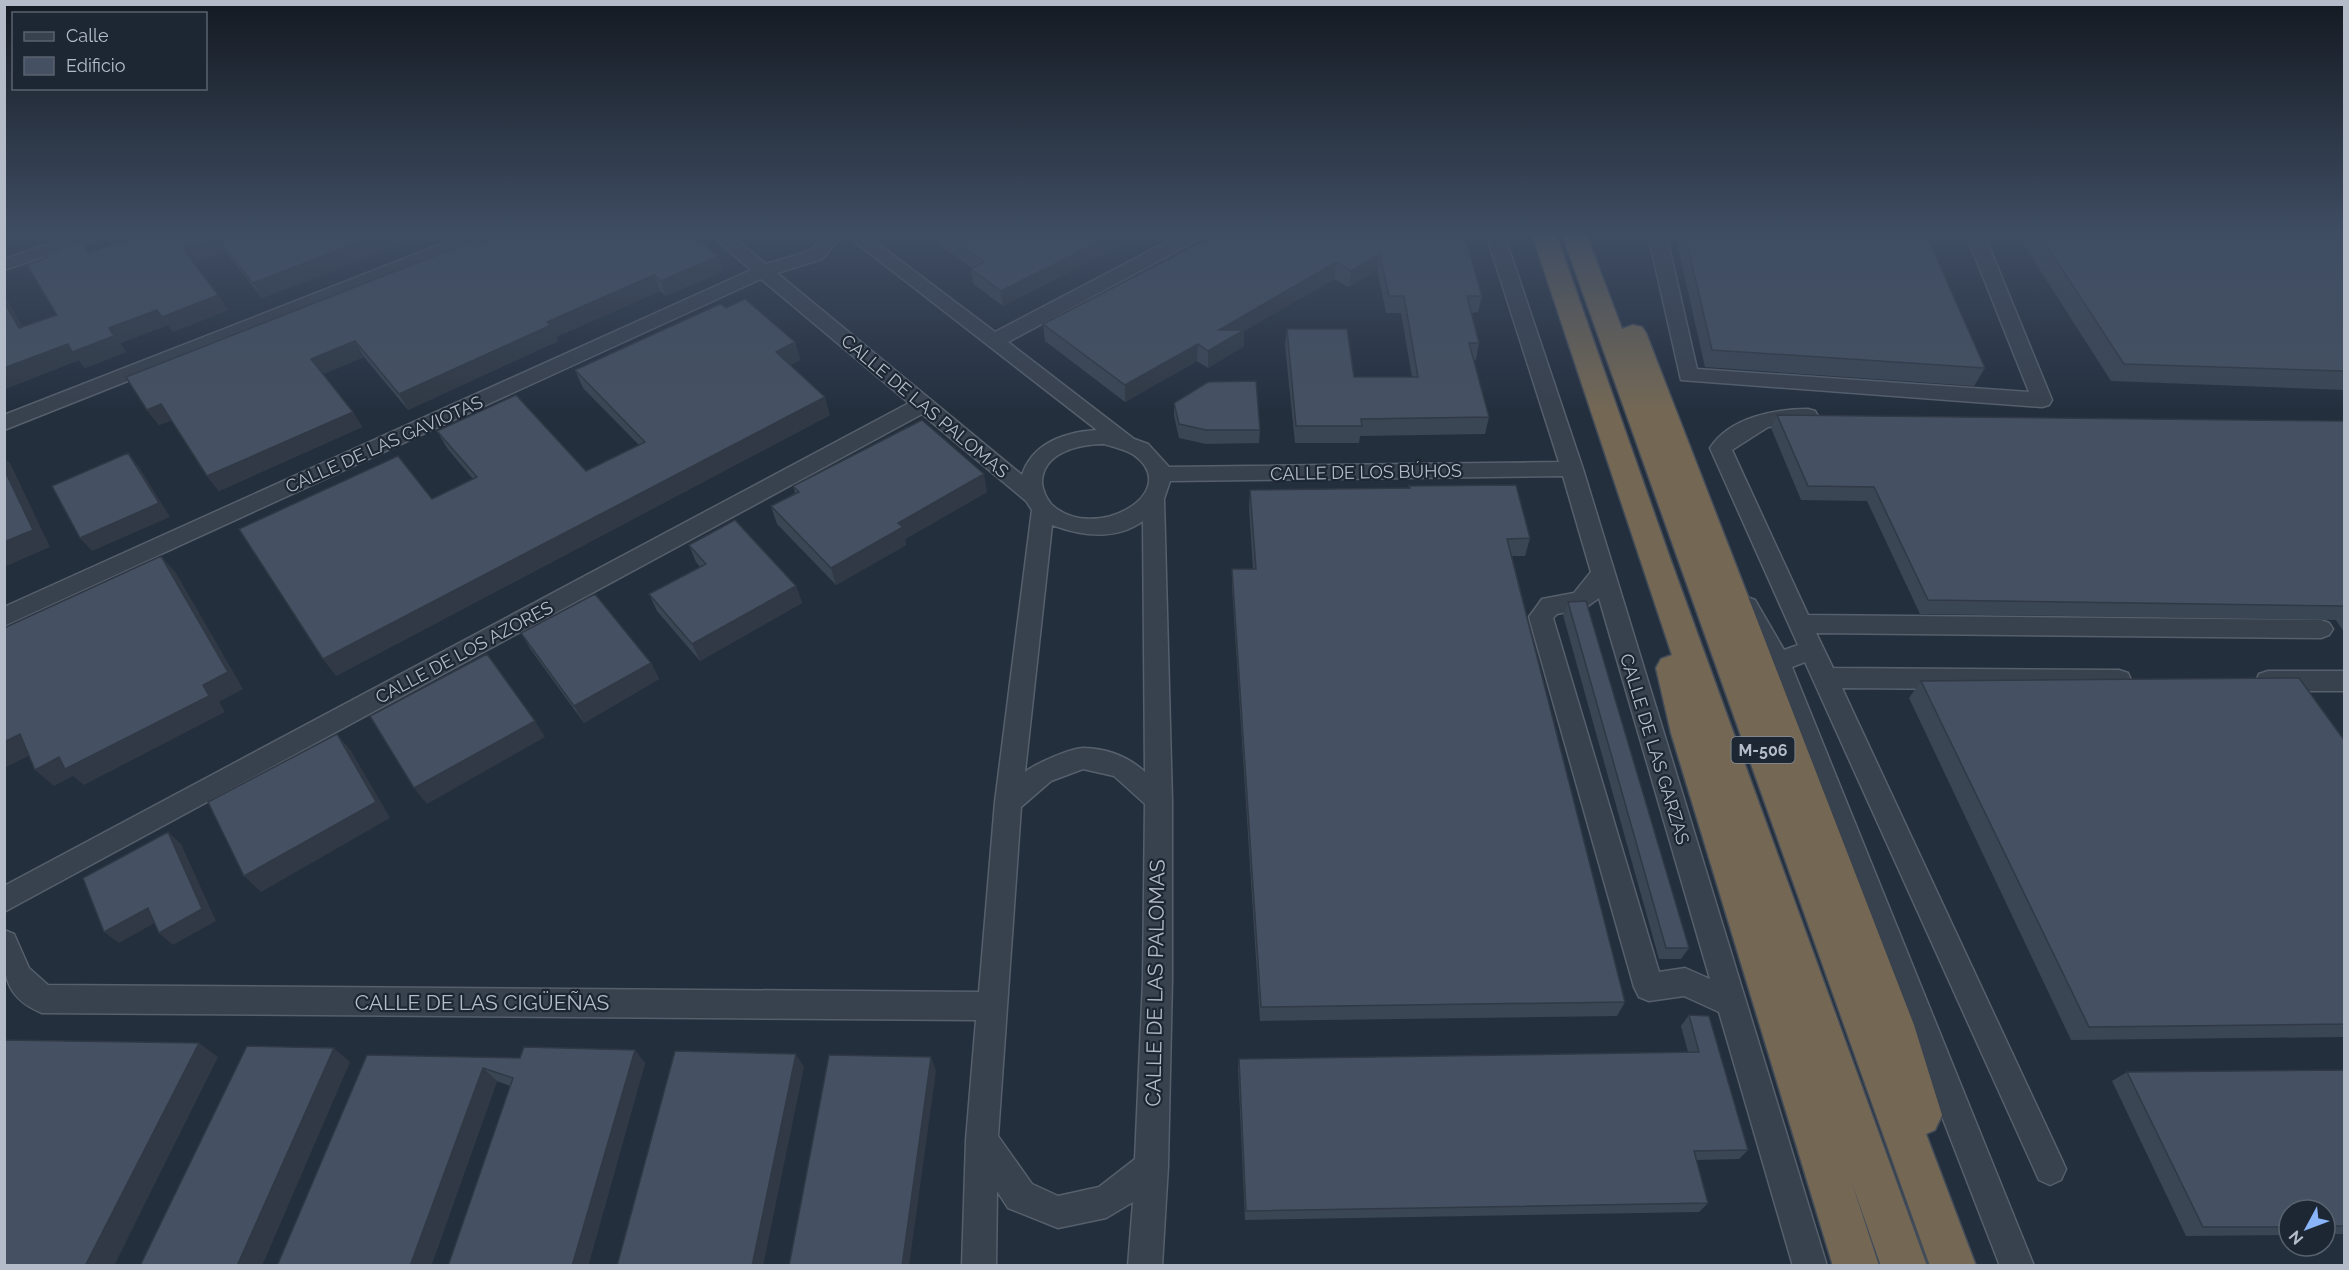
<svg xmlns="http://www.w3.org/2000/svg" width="2349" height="1270" viewBox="0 0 2349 1270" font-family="Raleway,sans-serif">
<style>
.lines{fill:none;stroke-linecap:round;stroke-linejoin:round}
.minor-casing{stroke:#565f6c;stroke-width:3}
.highway-casing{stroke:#434c59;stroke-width:3}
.minor{fill:#38414e;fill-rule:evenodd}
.highway{fill:#746855;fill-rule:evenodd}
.wall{fill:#3b4654}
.shaded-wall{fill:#303945}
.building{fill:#455162;stroke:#303945;stroke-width:1.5}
.labels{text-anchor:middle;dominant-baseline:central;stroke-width:4.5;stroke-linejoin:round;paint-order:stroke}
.shield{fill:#1d2633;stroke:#878f9c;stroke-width:1.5}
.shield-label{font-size:16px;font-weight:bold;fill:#b4bcc9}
.street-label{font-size:18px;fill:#b4bcc9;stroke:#1d2633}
.near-street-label{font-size:21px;fill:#b4bcc9;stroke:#1d2633}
</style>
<rect width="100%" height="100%" fill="#242f3e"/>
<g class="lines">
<defs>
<path id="minor" d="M78,234h25l-3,4 -96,32v-11z
M467,234h24l-3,4 -484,192v-15z
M710,234h19l37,30 44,-13 16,-17h18l-22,25 -45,14 245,202c11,-33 44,-43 75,-45l-252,-196h20l130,98 187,-98h22l-3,4 -193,104 126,97 14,5 21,23 390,-5 -73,-228h18l79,235 244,797h-34l-74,-254 -35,-16 -35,5 -10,-4 -5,-10 -105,-370 13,-18 32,-6 17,-21 -28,-96 -393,5 -6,18 8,302v179l-4,186 -6,100h-34l5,-64 -27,16 -48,10 -50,-20 -11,-17 -1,75h-34l4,-126 10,-120 -934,-7c-42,-17 -38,-44 -38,-83l10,4 15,34 19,17 931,7 16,-190 37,-292 -6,-9 -104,-87 -918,498v-26l905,-483 -148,-124 -757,347v-19l747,-337zM1104,444c10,3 22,6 30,11 51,37 -40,90 -83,49 -5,-6 -8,-13 -9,-21 0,-31 38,-39 62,-39zM1143,521l2,251c-16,-15 -38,-23 -60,-24 -13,-1 -50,16 -60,24l27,-247c30,11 63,16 91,-4zM1599,598l111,381 -25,-11 -26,4 -106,-354 4,-4 28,-6zM1083,769l31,7 31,28 -2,176 -8,179 -36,28 -41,9 -26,-12 -34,-48 23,-329 30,-26z
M1648,234h18l31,135 332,23 -63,-158h18l68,166 -3,5 -7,2 -361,-27z
M1808,409l7,2 3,5 -3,5 -47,6 -36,23 76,165 513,5 8,3 4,6 -4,6 -8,3 -505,-5 17,35 286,2 9,3 3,7 -3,7 -9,3 -277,-2 219,470 5,11 -5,11 -11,5 -11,-5 -234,-518 -13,5 242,599h-34l-234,-603 -31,-57 4,-6 8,-3 8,3 29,50 14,-5 -88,-197c20,-31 65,-39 98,-39z
M2268,671h76v20h-76l-9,-3 -3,-7 3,-7z"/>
<path id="highway" d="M1532,234h24l114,324 257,708h-46l-30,-86 28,86h-46l-162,-533 -15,-65 5,-9 11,-4z
M1562,234h24l36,95 11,-4 9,2 4,6 268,692 28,90 -7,15 -9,4 50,132h-46z"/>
</defs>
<use href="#minor" class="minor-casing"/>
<use href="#highway" class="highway-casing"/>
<use href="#minor" class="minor"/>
<use href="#highway" class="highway"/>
</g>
<path class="wall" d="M142,234h285l-165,64 -36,-46 -32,12 34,46 -55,22 -5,-7 -48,18 6,9 -41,16 -6,-8 -74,29 -1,-95 19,34 34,-13 33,-62 53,-19z
M925,234h219l-141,72 -30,-22 -2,-15 1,-1z
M1217,234h218l-6,3 53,59 -4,16 -6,1 7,30 -3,17h-2l15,57 -4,17 -125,2 -1,7h-64l-10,-97 2,-17 67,48h58l-11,-64h-15l-9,-43 -28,17 -15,-8 -90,52v15l-36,22 -11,-7 -72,41 -80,-61 -2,-17z
M1675,234h251l59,134 -11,18 -269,-19z
M2017,234h327v156l-233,-9z
M474,246l244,10 5,15 -57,25 -6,-5 -104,46 2,4 -150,69 -44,-53 -41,17 30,38 9,15 -143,64 -12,-15 -35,-56 -13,5 -12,-15z
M726,308l69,34 5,18 -10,5 40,50 -494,261 137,-197 -26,-31 -10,-17 149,40 53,-26 -56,-57 -8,-18z
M1174,403l86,27 -1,13 -53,1 -27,-6 -5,-22z
M1777,415l567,6v211l-8,-12 -416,-6 -53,-113 -66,-1 -30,-72z
M793,486l194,6 -82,47 1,6 -70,40 -59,-61 -6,-18 24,-13z
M1409,486l121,52 -5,18h-13l113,446 -8,14 -357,5 -28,-434v-18h21l-4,-62 1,-17 159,-1z
M689,545l107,41 6,17 -102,58 -43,-50 -8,-17 51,-27 -4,-5z
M1568,602l121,346 -8,11h-22l-96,-344z
M521,633l130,30 8,16 -75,44 -53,-73z
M1921,681l423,59v297l-273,3 -162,-342z
M1689,1015l59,135 -9,9 -43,1 12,43 -9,9 -454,8 -7,-151 1,-10 449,-7 -7,-26z
M635,1050l10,13 -57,203h-140l62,-180 -13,-5 -66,185h-154l90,-211 153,3z
M2344,1070v164h-19v-24h-36v25l-103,1 -74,-155 15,-9z"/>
<path class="shaded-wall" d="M380,234h47l-165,64 -9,-15z
M1114,234h30l-141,72 -2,-15z
M1409,234h26l-35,20 3,-17z
M217,237l9,15 -32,12 -11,-15z
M1380,254l-3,16 -28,17 2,-16z
M718,256l5,15 -57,25 -5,-15z
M1336,262l-2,17 -90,52v15l-36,22v-17l11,-21z
M654,275l6,16 -104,46 2,4 -150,69 -9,-16 148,-72z
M4,294l28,50 -13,-16 -15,-26z
M218,295l10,15 -55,22 -5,-7 -48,18 6,9 -41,16 -6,-8 -75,29v-21l153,-58z
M355,341l9,16 -43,18 -10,-16z
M795,342l5,18 -19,10 -5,-18z
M1198,344l-1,17 -72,41v-17z
M825,397l5,18 -494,261 -13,-17z
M161,404l12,15 -14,6 -12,-15z
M353,412l9,15 -143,64 -12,-15z
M128,453l11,14 31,50 -78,34 -12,-13z
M4,458l6,5 40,84 -46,20z
M984,474l3,18 -82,47 1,6 -70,40 -5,-17 67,-45z
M161,556l15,17 67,116 -24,13 6,10 -141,73 -11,-9 -19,10 -19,-16 168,-85z
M796,586l6,17 -102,58 -8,-17z
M651,663l8,16 -75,44 -10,-17z
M535,721l10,16 -118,67 -13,-16z
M20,734l19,17 -35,17v-26z
M337,734l14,17 39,67 -129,74 -17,-16z
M168,832l13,12 35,77 -43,24 -14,-12z
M148,908l14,11 -43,24 -15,-11z
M199,1043l19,14 -104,209h-29z
M334,1048l16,14 -88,204h-25z
M635,1050l10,13 -57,203h-16z
M796,1054l8,13 -41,199h-11z
M931,1057l5,14 -27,195h-7z
M483,1068l14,13 -66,185h-21z"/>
<path class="building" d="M142,234h238l-127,49 -36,-46 -34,12 35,46 -56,22 -5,-7 -48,18 5,8 -42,16 -4,-8 -64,24v-66l15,26 38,-13 -30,-50 20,-7 -3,-4 37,-13 8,12 54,-19z
M504,234h188l26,22 -57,25 -7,-6 -107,47 4,3 -152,69 -44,-53 -44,18 42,53 -146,64 -46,-72 -14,6 -21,-33 344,-135 4,4z
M943,234h171l-113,57 -30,-22 13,-7z
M1217,234h192l-6,3h62l17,59h-15l12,47h-10l20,74 -128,2 1,7h-66l-9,-97h60l7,48h64l-14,-81h-15l-9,-42 -29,17 -15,-9 -117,68h25l-36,21 -10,-7 -73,41 -82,-61z
M1685,234h241l59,134 -273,-18z
M2039,234h305v137l-220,-7z
M745,299l50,43 -19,10 49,45 -502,262 -84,-130 159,-73 34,43 45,-22 -40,-46 79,-36 70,76 59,-29 -70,-72 145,-66 6,4z
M1256,381l4,49h-54l-27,-6 -5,-21 34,-21z
M1777,415l567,6v185l-416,-6 -54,-113 -66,-1z
M922,420l62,54 -86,49 5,4 -72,41 -60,-62 28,-14 -6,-6z
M128,453l31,50 -79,35 -28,-52z
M4,469l29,61 -29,12z
M1516,485l14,53 -23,1 118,463 -364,5 -29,-438h24l-6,-79 160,-2 -1,-2z
M735,520l61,66 -104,58 -43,-50 57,-30 -17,-19z
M161,556l67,116 -25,13 6,11 -144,73 -6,-12 -24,13 -15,-36 -16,8v-114z
M595,594l56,69 -77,43 -53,-73z
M1586,601l103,347h-23l-98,-346z
M487,654l48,67 -121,67 -44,-72z
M2299,678l45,62v284l-255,3 -168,-346z
M337,734l39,68 -132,74 -36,-74z
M168,832l34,77 -43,24 -11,-25 -44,24 -21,-54z
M1689,1015l20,1 39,134 -54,1 14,52 -462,8 -7,-152 460,-7z
M4,1040l195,3 -114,223h-81z
M247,1046l87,2 -97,218h-97z
M524,1047l111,3 -63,216h-124l65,-188 -30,-10 -73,198h-133l90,-211 153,3z
M675,1051l121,3 -44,212h-135z
M829,1055l102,2 -29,209h-113z
M2344,1070v156h-19v-16h-36v17h-86l-76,-155z"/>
<linearGradient id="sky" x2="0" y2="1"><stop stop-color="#141a22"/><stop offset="0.57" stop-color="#3f4d63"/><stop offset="1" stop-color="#3f4d63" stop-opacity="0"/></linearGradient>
<rect width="2349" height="411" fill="url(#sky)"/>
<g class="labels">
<rect class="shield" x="1731.5" y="737" width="63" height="26" rx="4.5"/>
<g class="shield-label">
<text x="1763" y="750">M-506</text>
</g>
<g class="street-label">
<text transform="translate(925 406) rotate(40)">CALLE DE LAS PALOMAS</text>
<text transform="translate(384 444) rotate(-24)">CALLE DE LAS GAVIOTAS</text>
<text transform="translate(1366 472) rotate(-1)">CALLE DE LOS BÚHOS</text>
<text transform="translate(464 652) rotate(-28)">CALLE DE LOS AZORES</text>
<text transform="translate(1655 749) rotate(73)">CALLE DE LAS GARZAS</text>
</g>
<g class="near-street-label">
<text transform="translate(1155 983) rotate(-89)">CALLE DE LAS PALOMAS</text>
<text x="482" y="1002">CALLE DE LAS CIGÜEÑAS</text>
</g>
</g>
<rect width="2349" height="1270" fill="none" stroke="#b4bcc9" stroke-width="12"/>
<rect x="12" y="12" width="195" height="78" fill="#1d2633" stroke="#59626f" stroke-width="1.5"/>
<rect x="24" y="32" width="30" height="9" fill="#38414e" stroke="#59626f" stroke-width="1.5"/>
<text x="66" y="42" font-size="18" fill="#b4bcc9">Calle</text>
<rect x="24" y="57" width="30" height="18" fill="#455162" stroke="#59626f" stroke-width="1.5"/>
<text x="66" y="72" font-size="18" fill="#b4bcc9">Edificio</text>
<g transform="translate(2307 1228) rotate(229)"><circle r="28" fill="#1d2633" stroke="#59626f" stroke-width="1.5"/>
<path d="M0-4.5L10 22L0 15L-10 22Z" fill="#8ab4f8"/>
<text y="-9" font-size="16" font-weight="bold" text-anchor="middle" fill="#b4bcc9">N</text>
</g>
</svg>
